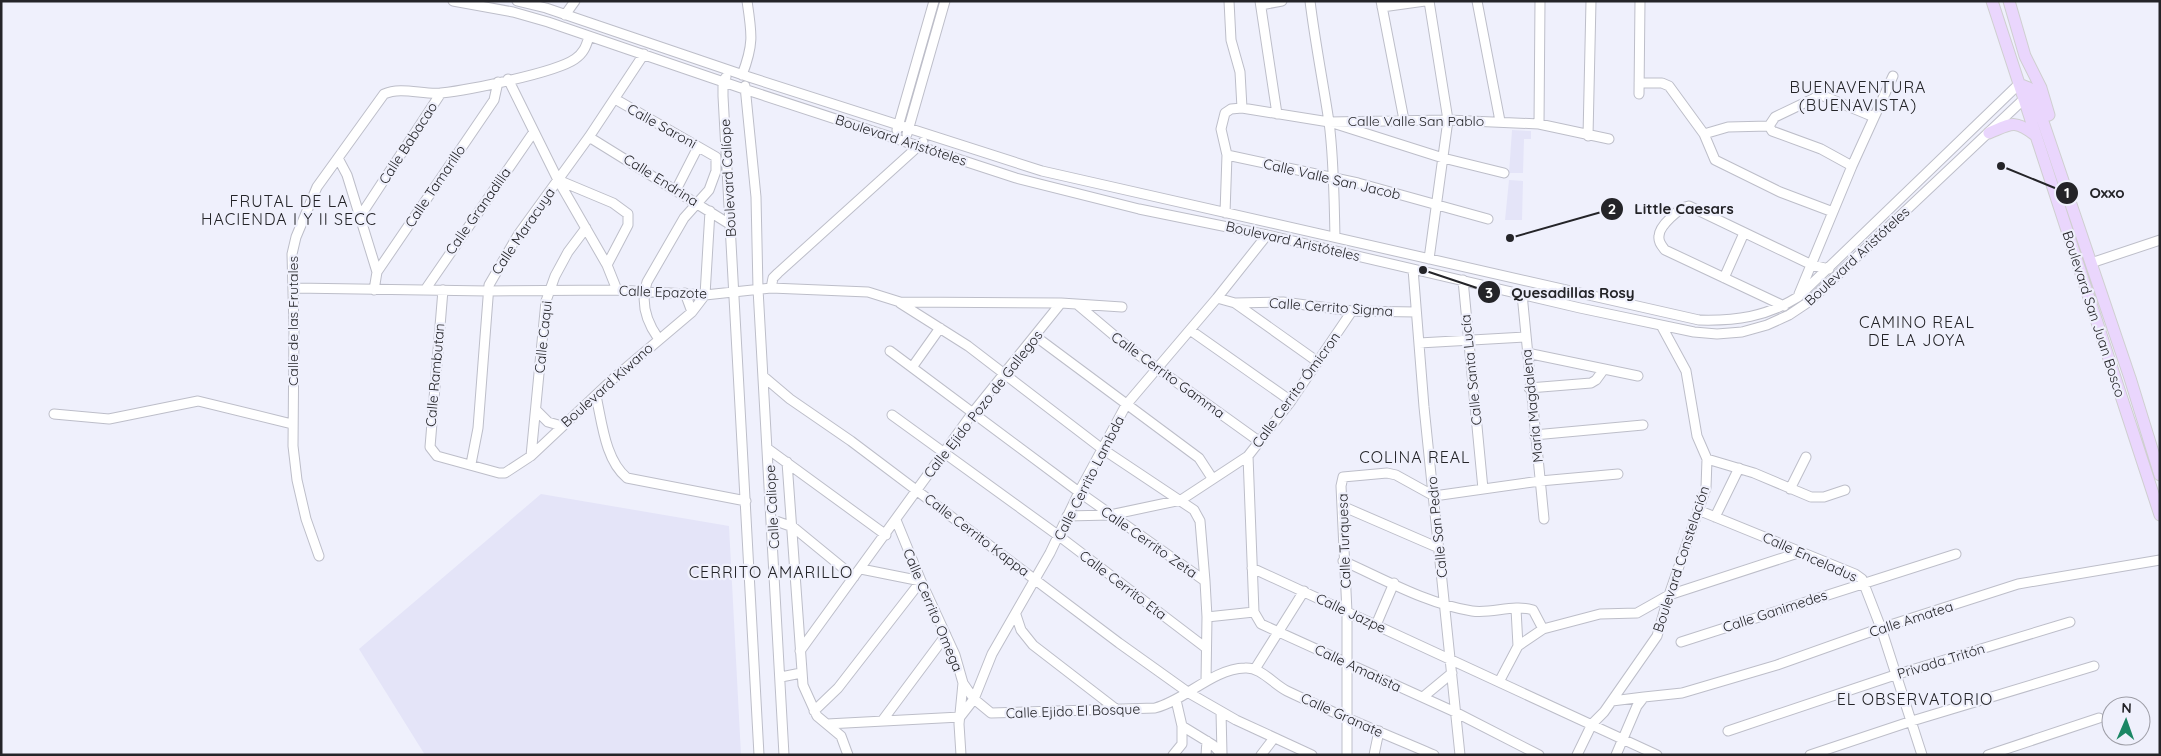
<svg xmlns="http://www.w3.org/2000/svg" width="2161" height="756" viewBox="0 0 2161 756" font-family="Quicksand,sans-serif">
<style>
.built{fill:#e4e4f8}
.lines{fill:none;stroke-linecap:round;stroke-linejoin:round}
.minor-casing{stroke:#bdbec9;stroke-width:11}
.major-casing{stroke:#cfcfd0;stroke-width:13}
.minor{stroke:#fff;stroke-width:9}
.major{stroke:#ead6fd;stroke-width:11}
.labels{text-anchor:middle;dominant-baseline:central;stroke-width:4.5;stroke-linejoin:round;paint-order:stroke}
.street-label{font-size:14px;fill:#242428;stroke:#eff0fc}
.quarter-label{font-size:16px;letter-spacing:1px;fill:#242428;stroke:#eff0fc}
.leader{fill:none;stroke:#242428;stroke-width:2}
.callout-dot{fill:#242428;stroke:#eff0fc;stroke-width:2}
.mark-label{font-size:15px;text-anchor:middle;font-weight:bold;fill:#fff}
.callout-label{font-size:15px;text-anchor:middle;font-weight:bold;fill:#242428;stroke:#eff0fc;stroke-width:4.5;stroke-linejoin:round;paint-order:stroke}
</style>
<rect width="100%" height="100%" fill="#eff0fc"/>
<path class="built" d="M1512,130l19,1v8h-7l-1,34h-14z
M1509,180l14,1 -1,39h-17z
M541,494l188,32 12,229h-316l-66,-106z"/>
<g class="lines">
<defs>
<path id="minor" d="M453,1l60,11 35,10 199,68 269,88 123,31 128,26 313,73 114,24 23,2 25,-2 25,-7 22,-10 21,-14 215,-203
M517,1l29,7 203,69 293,94 657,149c37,1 67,-3 99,-23l221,-213
M1229,1l2,39 9,32 2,36
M1260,1l17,113
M1310,1c5,41 13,81 19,121 5,38 5,76 6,115
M1381,1l23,119
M1477,1l23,120
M1261,5l21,-4
M1382,7l43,-6
M565,15l10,-14
M742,75c12,-31 10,-41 5,-74
M726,77l-3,4v15l36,659
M508,79l50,101 49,85 10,25
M1639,83h23l7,3 35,48 11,26 65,32 53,20
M745,86l11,111 2,92 26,466
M1639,94l1,-93
M615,99l101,58v14l-7,19 -25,28 -37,64c-7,21 -1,39 11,56
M1336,124l107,34 61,15
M1539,124l1,-123
M1769,126l6,-9 46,-22 53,22
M897,130l37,-129
M907,134l38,-133
M1704,134l24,-7 41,-1 3,5 49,18 31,17
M1588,136l3,-135
M589,137l142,88
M1227,155l131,28 130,36
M338,158l9,17 30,97
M558,180l55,23 15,11v11l-21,40
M676,190l22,-43
M1225,213l2,-58 -6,-26 4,-16 6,-4 11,-1 87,14 119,-2 91,4 70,15
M359,218l82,-125
M1429,259l19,-139 -19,-119
M2091,263l69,-23
M1413,269l11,138 36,348
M1724,278l20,-45
M1463,280l20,209
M294,288l194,3 129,-1 88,5 66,-7 97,4 32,10 161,1 61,4
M771,288l2,-10 5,-5 145,-131
M374,290l3,-18 117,-172 4,-18
M425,290l108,-157
M443,290l-13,157 7,9 62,17h6l26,-17 83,-78 78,-66 13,-17 5,-84
M685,293l7,19
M1522,294l22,225
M1799,294l53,-128 41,-90
M1217,298l18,5 48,-1 69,9 64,1
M900,303l68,43 133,102 93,62 6,11 5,60 2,36 -1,64
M1235,303l83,59
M1078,305l51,43 131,94
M1784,306l-119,-56c-3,-4 -7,-8 -6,-14 0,-10 21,-29 30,-30l123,59 17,4
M1661,325l25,46 11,65 10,23 47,14 57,24h13l21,-7
M1190,330l101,71
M1035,336l164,122 13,20
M1419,343l106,-6
M890,351l189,141 126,89
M1527,353l111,23
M913,366l27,-38
M764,377l26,22 61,42 268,202 70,50 47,27 76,35
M1529,388l62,-5 5,-3 8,-11
M596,396c6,26 9,64 31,82l119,23
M536,410l12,12 14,4
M54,414l55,5 89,-18 94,23
M892,415l167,121 147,112
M1534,435l109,-10
M768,449l118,86
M531,456l15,-155 9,-25 13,-24 18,-24
M1248,456l6,156 7,12 194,88 84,43
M787,462l16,223 14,31 24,20 7,19
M471,464l7,-36 11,-143 29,-50 71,-98 55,-83
M1790,489l16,-32
M1342,506l97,42
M1698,510l157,64 7,5 19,49 41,127
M1067,516l43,-1 71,-15 67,-44 43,-55 61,-90
M1715,517l24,-49
M773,520l20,7 61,50
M896,520l25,61 34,74 8,28 11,16 17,14 164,-5c31,-8 57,-39 90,-40 16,-1 28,16 42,23 48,23 98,43 147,64
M319,556l-13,-37 -9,-39 -4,-34 1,-117 -2,-75 4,-17 21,-50 67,-93c17,-8 39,1 57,-1 27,-3 114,-20 134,-34 9,-6 11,-13 14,-22
M1343,561c41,18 84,43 129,50 20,3 41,-7 61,-1l10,19
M1252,568l405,187
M1016,615l5,15 12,15 83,64
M1207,617l47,-5
M1376,625l18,-42
M1681,642l275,-88
M1518,646l25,-17 57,-15 37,-1 32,-18 132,-43
M800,651l174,-240 87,-108
M1255,669l49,-78
M781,677l20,-4
M1499,682l19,-36 -2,-37
M1423,697l29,-24
M1612,701l32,-4
M814,711l24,-23 83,-107 -60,-12
M1221,712l1,42
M960,717l14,-18 18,-45 58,-101 29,-61 47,-87 91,-107 50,-63
M882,721l64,-86
M827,724l133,-7
M1182,726l31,19 9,10
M1728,731l167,-56 175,-53
M961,755l-2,-31 4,-41
M1173,755l9,-11v-18l-6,-26
M1206,755l1,-14
M1261,755l13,-17
M1347,755v-143l-6,-126 2,-9 44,-4 9,2 38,21 106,-15 78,-7
M1374,755l5,-24
M1577,755l15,-31 12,-12 53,-76 12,-41 37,-107 1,-29
M1616,755l21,-49 7,-9 38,-4 95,-28 104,-37 137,-44 142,-24
M1810,755l102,-34 182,-55
M1988,755l111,-37"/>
<path id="major" d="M1992,1l168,514
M2009,1l16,55 16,32 8,27
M2019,84l10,4 7,13 94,277 30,97
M1989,133c22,-9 25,-14 46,2"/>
</defs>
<use href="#minor" class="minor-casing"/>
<use href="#major" class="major-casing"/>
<use href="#minor" class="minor"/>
<use href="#major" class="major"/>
</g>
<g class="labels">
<g class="street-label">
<text x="1416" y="121">Calle Valle San Pablo</text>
<text transform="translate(662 126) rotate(29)">Calle Saroni</text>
<text transform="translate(901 140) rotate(18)">Boulevard Aristóteles</text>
<text transform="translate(408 143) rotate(-57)">Calle Babacao</text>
<text transform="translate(728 178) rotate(-93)">Boulevard Calíope</text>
<text transform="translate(1332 179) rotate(13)">Calle Valle San Jacob</text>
<text transform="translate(661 180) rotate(32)">Calle Endrina</text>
<text transform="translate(435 186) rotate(-56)">Calle Tamarillo</text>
<text transform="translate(478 211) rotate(-55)">Calle Granadilla</text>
<text transform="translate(523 231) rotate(-56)">Calle Maracuya</text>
<text transform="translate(1293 241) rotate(13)">Boulevard Aristóteles</text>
<text transform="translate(1857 256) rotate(-43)">Boulevard Aristóteles</text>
<text transform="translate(663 292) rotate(2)">Calle Epazote</text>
<text transform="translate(1331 307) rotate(4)">Calle Cerrito Sigma</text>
<text transform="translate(2094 314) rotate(72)">Boulevard San Juan Bosco</text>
<text transform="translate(293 321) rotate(-90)">Calle de las Frutales</text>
<text transform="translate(543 337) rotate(-84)">Calle Caqui</text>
<text transform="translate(1471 370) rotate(-96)">Calle Santa Lucía</text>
<text transform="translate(435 375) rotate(-85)">Calle Rambutan</text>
<text transform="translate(1168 375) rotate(36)">Calle Cerrito Gamma</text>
<text transform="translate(607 385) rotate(-42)">Boulevard Kiwano</text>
<text transform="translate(1296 390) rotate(-54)">Calle Cerrito Ómicron</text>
<text transform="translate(983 404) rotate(-52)">Calle Ejido Pozo de Gallegos</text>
<text transform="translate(1532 406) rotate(-96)">María Magdalena</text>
<text transform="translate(1089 478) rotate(-63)">Calle Cerrito Lambda</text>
<text transform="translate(772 507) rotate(-93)">Calle Caliope</text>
<text transform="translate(1437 527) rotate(-96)">Calle San Pedro</text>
<text transform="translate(977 535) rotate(37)">Calle Cerrito Kappa</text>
<text transform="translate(1344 541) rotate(-92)">Calle Turquesa</text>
<text transform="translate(1149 542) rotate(35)">Calle Cerrito Zeta</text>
<text transform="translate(1810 557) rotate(24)">Calle Enceladus</text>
<text transform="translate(1681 559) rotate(-72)">Boulevard Constelación</text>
<text transform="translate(1123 585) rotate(37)">Calle Cerrito Eta</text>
<text transform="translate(933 610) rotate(67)">Calle Cerrito Omega</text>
<text transform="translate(1775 611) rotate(-18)">Calle Ganimedes</text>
<text transform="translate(1351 613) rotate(25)">Calle Jazpe</text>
<text transform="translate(1911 619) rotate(-18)">Calle Amatea</text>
<text transform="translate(1941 661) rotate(-17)">Privada Tritón</text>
<text transform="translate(1358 668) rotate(25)">Calle Amatista</text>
<text transform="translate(1073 711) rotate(-2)">Calle Ejido El Bosque</text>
<text transform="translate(1342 715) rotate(24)">Calle Granate</text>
</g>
<g class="quarter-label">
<text x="1858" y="87">BUENAVENTURA<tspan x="1858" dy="18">(BUENAVISTA)</tspan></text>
<text x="289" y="201">FRUTAL DE LA<tspan x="289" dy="18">HACIENDA I Y II SECC</tspan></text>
<text x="1917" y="322">CAMINO REAL<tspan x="1917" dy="18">DE LA JOYA</tspan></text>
<text x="1415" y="457">COLINA REAL</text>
<text x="771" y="572">CERRITO AMARILLO</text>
<text x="1915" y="699">EL OBSERVATORIO</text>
</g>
</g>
<path class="leader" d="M2001 166L2067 193M1510 238L1612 209M1423 270L1489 292"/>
<g class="callout-dot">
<circle cx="2001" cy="166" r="5"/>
<circle cx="1510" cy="238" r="5"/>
<circle cx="1423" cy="270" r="5"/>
<circle cx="2067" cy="193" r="12"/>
<circle cx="1612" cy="209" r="12"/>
<circle cx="1489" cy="292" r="12"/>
</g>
<g class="mark-label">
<text x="2067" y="198">1</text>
<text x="1612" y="214">2</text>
<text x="1489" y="298">3</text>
</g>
<g class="callout-label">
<text x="2107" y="198">Oxxo</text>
<text x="1684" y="214">Little Caesars</text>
<text x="1573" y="298">Quesadillas Rosy</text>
</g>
<rect width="2161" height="756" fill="none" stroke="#242428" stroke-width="5"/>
<g transform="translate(2126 721) rotate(2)"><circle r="24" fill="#eff0fc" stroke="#9e9ea7"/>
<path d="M0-4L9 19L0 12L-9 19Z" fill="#1b8765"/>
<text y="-8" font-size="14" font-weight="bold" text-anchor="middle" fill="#242428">N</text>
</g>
</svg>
